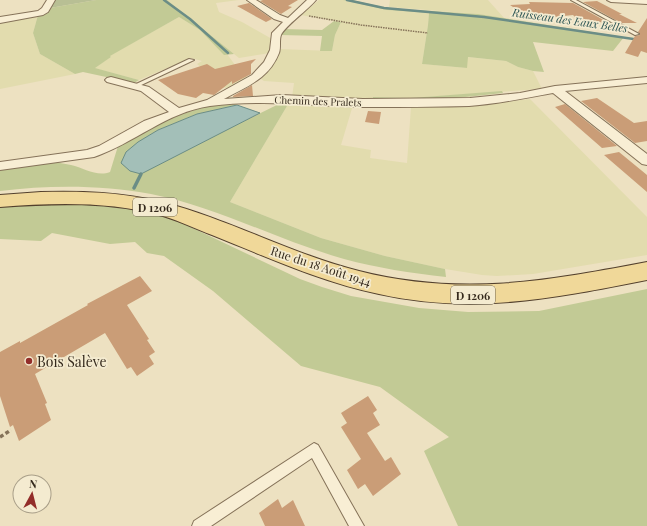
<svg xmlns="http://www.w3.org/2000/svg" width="647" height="526" viewBox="0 0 647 526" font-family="'Playfair Display',serif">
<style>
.farmland{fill:#e2dcae}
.green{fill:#c2ca95}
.cemetery{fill:#b8bf94}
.water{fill:#a3bfb8;stroke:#6b8d86}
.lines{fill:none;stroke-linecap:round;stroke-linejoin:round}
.stream-far1{stroke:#6b8d86;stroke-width:2.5}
.stream{stroke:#6b8d86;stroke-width:3.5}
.building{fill:#ca9d77}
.lane-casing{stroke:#857259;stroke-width:2}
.street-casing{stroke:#857259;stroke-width:2}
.primary-casing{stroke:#53402d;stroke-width:2}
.path-far1{stroke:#857259;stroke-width:1.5;stroke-dasharray:1.5 1;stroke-linecap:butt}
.path{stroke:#857259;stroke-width:3.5;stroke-dasharray:4 2.5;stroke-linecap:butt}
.lane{fill:#f8eed4;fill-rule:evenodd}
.street{fill:#f8eed4;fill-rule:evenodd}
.primary{fill:#f0d899;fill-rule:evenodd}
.poi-dot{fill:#932e2a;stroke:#f4ebd0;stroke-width:1.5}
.labels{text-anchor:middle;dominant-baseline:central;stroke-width:3.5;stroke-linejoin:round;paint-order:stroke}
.far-street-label{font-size:10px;fill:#352a1d;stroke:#f4ebd0}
.far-water-label{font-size:11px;font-style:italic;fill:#2c5554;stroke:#f4ebd0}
.shield{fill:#f4ebd0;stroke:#6e6453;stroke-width:1}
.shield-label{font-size:11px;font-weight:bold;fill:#352a1d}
.street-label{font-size:12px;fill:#352a1d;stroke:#f4ebd0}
.near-poi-label{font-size:14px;fill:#352a1d;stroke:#f4ebd0;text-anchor:start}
</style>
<rect width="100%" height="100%" fill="#ede1c1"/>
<path class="farmland" d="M167,0h72l-23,3 3,9 23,10 30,17 -2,14 -31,5z
M319,0h24l44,10 42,3 -1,12 -6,39 45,4v-11l39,4 12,6 15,4 9,18 -131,9 -38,-1v3l-81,-3 2,-14 -30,-2 -3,-2 7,-8 10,-22 54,2 3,-16 6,-13 -40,-7z
M390,0h98l17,19 -27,-5 -89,-7z
M38,15l-5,18 7,21 35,20 -75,15v-68z
M179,17l21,13 24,24h3l11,15 13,11 -20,9 -20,-4 -5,-14 -9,-7 5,-3 -11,-3 -52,22 -45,-12 17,-11 -2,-1z
M530,99l117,118v38l-114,19 -36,2 -15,-1 -37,-6 -60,-13 -64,-18 -91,-36 60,-101 63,4 -12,40 30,5 -1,8 37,5 4,-56 67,-2z"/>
<path class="green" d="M96,0h71l67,54 -10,1 -24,-25 -21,-13 -69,39 1,1 -16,11 44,12 -5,3 -51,-11 -8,2 -35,-20 -7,-21 5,-18 6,-2 6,-5z
M343,0h9l35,8 91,6 146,23 -11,14 -80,-9 11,30 -11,-1 -15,-4 -12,-6 -38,-4 -1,11 -45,-4 6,-39 1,-12 -42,-3z
M334,21l7,1 -6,13 -3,16h-12l2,-15 -42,-1 4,-6 38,1z
M502,91l1,2 -56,6 -74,1v-3l38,1z
M290,101l-60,101 91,36 64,18 60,13 1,8c-35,-4 -69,-9 -102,-18 -65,-18 -126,-52 -193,-65 -49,-9 -101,-9 -151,-3v-23c23,-3 48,-9 71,-3 13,3 26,12 39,7l8,-26 30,-18 34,-14 23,-7 28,-4 4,2 -40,9 -39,16 -20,12 21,22 46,-24 78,-38z
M73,203l48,4 35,7 22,7 122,58 22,8 29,9 68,12 49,4 71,-1 108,-22v237h-189l-34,-75 25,-14 -69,-50 -79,-21 -88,-75 -49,-35 -17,-3 -12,-11 -25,2 -58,-11 -11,8 -41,-2v-33z"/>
<path class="cemetery" d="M54,0h42l-46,8z"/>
<path class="water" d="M237,105l23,8 -119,61 -11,-3 -9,-8 5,-11 12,-10 20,-12 39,-16z"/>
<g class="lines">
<path class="stream-far1" d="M164,0l26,19 38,34
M347,0l37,8 100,9 163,24"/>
<path class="stream" d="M134,188l7,-14"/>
</g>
<path class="building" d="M263,0h35l-10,6 4,1 -11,7 -21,-13z
M597,1l25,13h-3l18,9h-16l-38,-21z
M529,2l44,1 36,20 -31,-3 -5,-5 -38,4 -3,-2h-4l-18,-12 20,-1z
M249,3l23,16 -6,3 -29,-16z
M647,18v35l-6,-2 -3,6 -13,-4 10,-17 5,-1 -2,-3z
M256,59l-5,5v10l-19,10v-3l-18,14 -11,-2 -7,5 -18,-4 -20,-14 49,-16 8,5z
M252,85l1,11 -20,1v-1z
M597,98l37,25 13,-2v20l-12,2 -54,-42z
M565,104l52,42 -15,2 -47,-41z
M368,111l13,1 -2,12 -14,-2z
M619,152l28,23v17l-43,-37z
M140,276l12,15 -25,14 22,34 -2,1 8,12 -6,4 5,8 -17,12 -6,-9 -4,2 -22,-36 -70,41 12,29 -2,1 6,16 -32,21 -6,-16 -3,2 -10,-31v-44l20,-11v2l68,-38 -1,-1z
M368,396l9,14 -4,3 7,12 -13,8 18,28 6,-4 10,17 -28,22 -8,-12 -7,5 -11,-19 14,-11 -20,-32 6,-4 -6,-10z
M278,499l4,9 11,-8 12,26h-40l-6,-13z"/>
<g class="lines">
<defs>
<path id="lane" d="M571,0h5l63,34 -4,1z
M189,59l5,1 -57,27 -5,-1z
M314,443l4,2 46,81h-15l-37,-68 -101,68h-19l2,-5z"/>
<path id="street" d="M47,0h8l-7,12 -5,3 -43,8v-6l38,-6 4,-3z
M247,0h9l24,15 8,3 19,-18h9c-7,9 -31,26 -35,35 -2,5 0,12 -2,18 -10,26 -32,33 -55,46l58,-4 81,4 107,-1 50,-5 35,-7 92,-9v6l-82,8 82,63v11l-5,-1 -89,-71c-28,5 -56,11 -84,13 -35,1 -71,1 -105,1 -52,-1 -103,-8 -154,-1 -43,6 -77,38 -116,51l-94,13v-8l87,-12 12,-4 45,-25 25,-9 -28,-21 -34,-9 -2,-2 2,-2 4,-1 38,10 30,21 28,-8 45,-25 12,-13 6,-12 2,-17 11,-11 -9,-3z
M607,0h40v4l-36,-2z"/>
<path id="primary" d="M41,192c41,-1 81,0 121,10 67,17 129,52 197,69 102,26 188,10 288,-9v18c-92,18 -174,35 -268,14 -58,-12 -112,-37 -167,-59 -16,-6 -32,-14 -49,-19 -53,-15 -109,-13 -163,-9v-12z"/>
</defs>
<use href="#lane" class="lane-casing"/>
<use href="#street" class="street-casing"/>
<use href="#primary" class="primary-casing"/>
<path class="path-far1" d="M309,16l52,9 67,8"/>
<path class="path" d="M0,437l11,-7"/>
<use href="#lane" class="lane"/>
<use href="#street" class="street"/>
<use href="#primary" class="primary"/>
</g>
<circle class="poi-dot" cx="29" cy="361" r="4"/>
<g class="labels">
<g class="far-street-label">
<text transform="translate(318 101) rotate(2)">Chemin des Pralets</text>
</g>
<g class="far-water-label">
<text transform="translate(570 20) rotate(8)">Ruisseau des Eaux Belles</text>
</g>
<g class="shield">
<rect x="133" y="198" width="44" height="18" rx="3"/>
<rect x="451" y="286" width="44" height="18" rx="3"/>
</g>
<g class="shield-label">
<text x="155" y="207">D 1206</text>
<text x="473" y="295">D 1206</text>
</g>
<g class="street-label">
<text transform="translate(321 266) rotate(18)">Rue du 18 Août 1944</text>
</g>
<g class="near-poi-label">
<text x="37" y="361">Bois Salève</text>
</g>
</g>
<g transform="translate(32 494) rotate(7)"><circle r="19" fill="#f4ebd0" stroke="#a89e88"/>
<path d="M0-3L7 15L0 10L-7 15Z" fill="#932e2a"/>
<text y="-6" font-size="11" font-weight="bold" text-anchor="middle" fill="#352a1d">N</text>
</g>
</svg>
